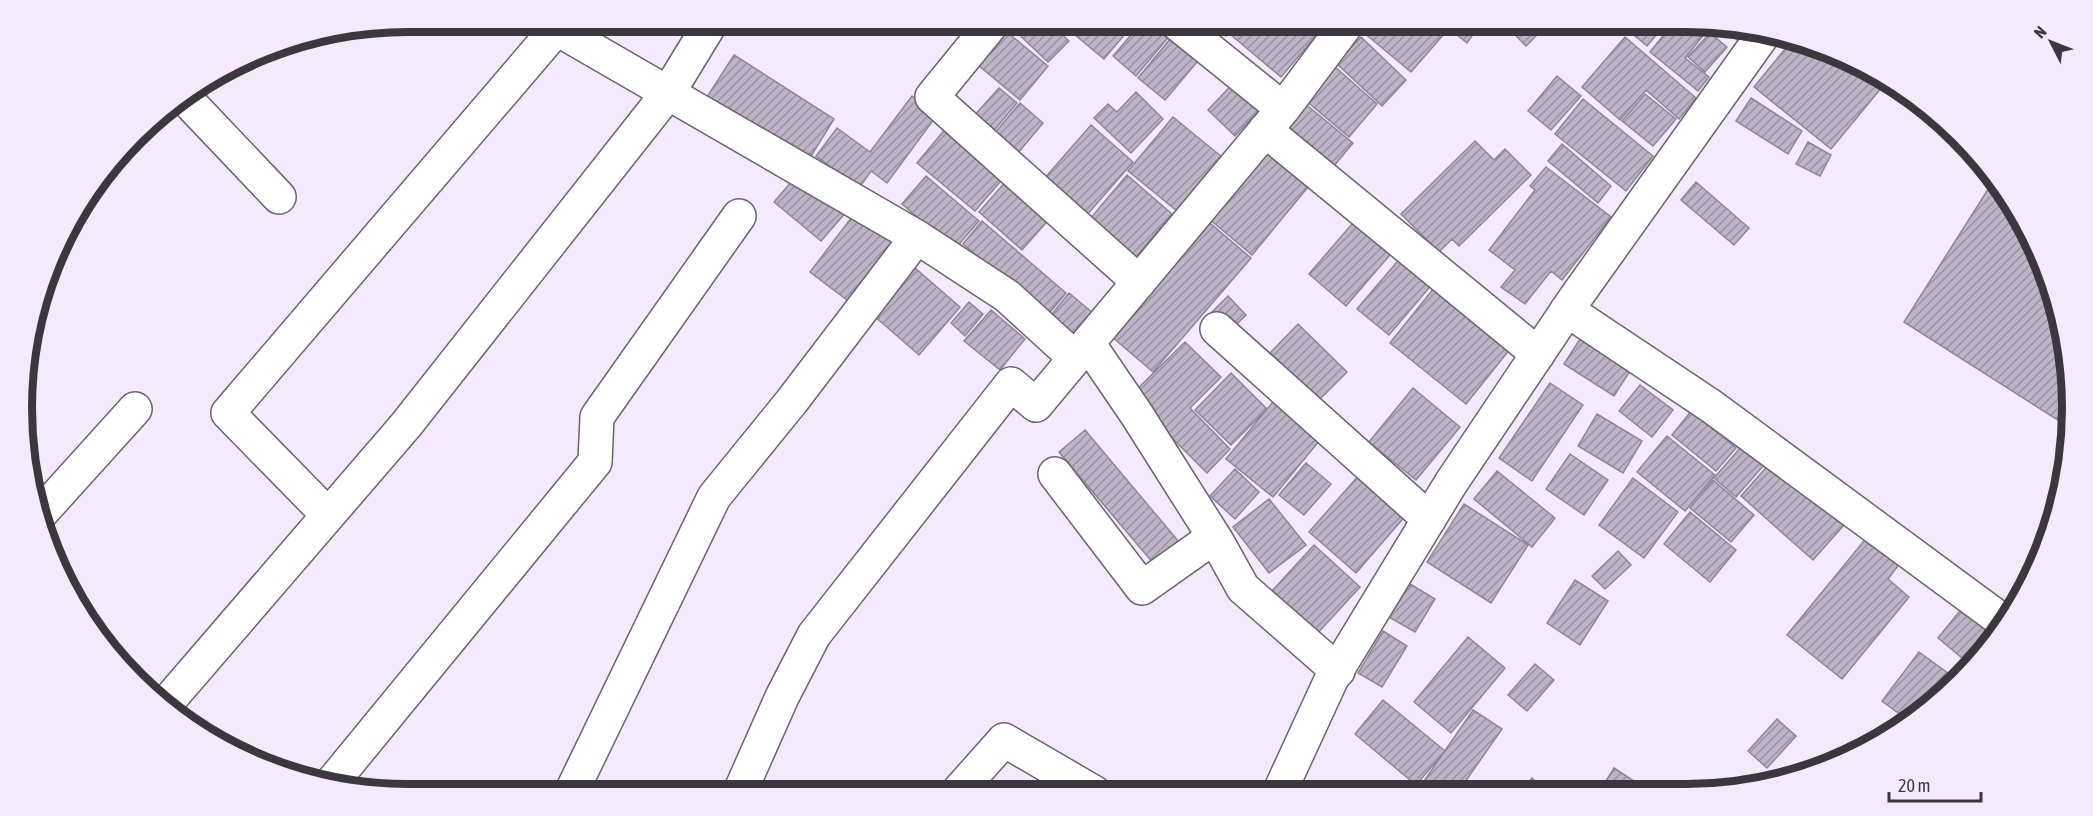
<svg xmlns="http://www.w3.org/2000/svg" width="2093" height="816" viewBox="0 0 2093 816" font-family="'Asap Condensed',sans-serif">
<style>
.building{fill:url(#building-hatch);stroke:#8f8596;stroke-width:1.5}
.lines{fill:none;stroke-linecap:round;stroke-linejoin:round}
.minor-casing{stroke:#6c6272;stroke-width:36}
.tertiary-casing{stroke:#6c6272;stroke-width:36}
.minor{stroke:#fff;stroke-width:33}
.tertiary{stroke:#fff;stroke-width:33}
.rim{fill:none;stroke:#3c373f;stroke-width:8}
</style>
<defs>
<pattern id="building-hatch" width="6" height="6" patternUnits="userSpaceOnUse" patternTransform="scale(1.5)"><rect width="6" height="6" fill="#beb4c6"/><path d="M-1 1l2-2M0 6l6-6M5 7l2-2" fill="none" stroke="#9c93a2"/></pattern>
</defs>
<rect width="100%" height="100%" fill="#f5eafc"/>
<path class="building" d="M1019,21h29l21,20 -21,21 -36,-34z
M1077,21h59l-32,38 -35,-29z
M1143,21h28l7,5 -42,50 -23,-20z
M1209,21h31l-14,15z
M1243,21h54l18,16 -34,40 -50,-42z
M1373,21h56l15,13 -33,38 -48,-40z
M1440,21h41l1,1 -15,21z
M1501,21h50l-25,25z
M1617,21h51l-21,25z
M1675,21l20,1 11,10 -21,26 24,19 -11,14 -48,-39z
M1720,26h1l25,3 -9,11z
M1001,27l47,39 -28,34 -47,-39z
M1180,27l27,23 -42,50 -27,-22z
M1710,33l17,14 -22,25 -17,-15z
M1361,37l45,43 -24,26 -46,-43z
M1625,37l71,61 -17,21 -33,-29 -26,30 -38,-33z
M1794,38l73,36 15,13 -51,62 -77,-62z
M734,55l100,64 -26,42 -101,-64z
M1334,66l43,38 -28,33 -44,-37z
M1557,76l24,20 -30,34 -23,-19z
M1239,77l27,26 -31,33 -27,-26z
M999,88l18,15 -25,30 -19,-16z
M1136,92l27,27 -32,34 -37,-35 14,-14 9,8z
M1645,94l31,25 -23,27 -31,-25z
M912,96l25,19 -50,68 -16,-12 -12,17 -43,-32 21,-28 33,24z
M1751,98l51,33 -14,23 -52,-33z
M1583,99l70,57 -27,35 -71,-57z
M1303,102l50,41 -20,24 -51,-42z
M1020,103l23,20 -25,30 -23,-20z
M1173,117l49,40 -45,54 -49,-40z
M1091,125l42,37 -47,54 -42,-37z
M947,127l59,48 -31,36 -58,-48z
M1475,141l19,19 11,-11 26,26 -72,71 -7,-7 -13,13 -38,-38z
M1808,142l23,13 -11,21 -24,-12z
M1562,144l49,42 -13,17 -50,-42z
M1270,145l43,36 -61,74 -44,-37z
M1546,167l65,50 -49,63 -11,-9 -26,33 -24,-17 14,-17 -26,-20 46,-60 -5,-4z
M800,172l47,39 -26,30 -47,-39z
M1127,175l45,39 -36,43 -46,-38z
M926,176l53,45 -24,28 -53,-45z
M1008,179l43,38 -29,33 -43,-38z
M1696,182l53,46 -15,17 -53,-45z
M1992,183l28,32 49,143 -5,66 -160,-102z
M855,213l41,31 -45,59 -41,-31z
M1358,217l37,32 -49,57 -37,-32z
M982,221l84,72 -19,23 -84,-72z
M1210,223l41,35 -98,114 -41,-35z
M1402,256l31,27 -44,52 -32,-26z
M915,268l45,39 -41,48 -46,-40z
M1438,283l76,61 -48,60 -76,-61z
M1069,293l24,20 -21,26 -24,-20z
M1228,296l18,19 -18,18 -19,-18z
M969,302l14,12 -18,22 -14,-13z
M991,310l34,29 -25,31 -36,-29z
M1298,324l49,48 -29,29 -48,-48z
M1580,339l50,32 -16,25 -50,-32z
M1185,342l36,35 -31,31 40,41 -23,24 -77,-77z
M1231,373l36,36 -36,36 -36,-35z
M1550,383l33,22 -51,76 -33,-23z
M1640,385l33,25 -21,27 -33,-26z
M1413,388l47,39 -44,53 -47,-38z
M1277,397l47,38 -51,62 -47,-38z
M1692,410l44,38 -20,23 -44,-36z
M1597,414l45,27 -19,32 -45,-27z
M1085,430l99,118 -25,22 -100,-118z
M1667,436l48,39 -30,36 -48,-39z
M1741,447l22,19 -27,31 -22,-19z
M1570,454l38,26 -24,35 -38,-26z
M1771,462l73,63 -31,35 -72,-64z
M1306,463l25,21 -27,31 -25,-20z
M1235,469l24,23 -24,27 -25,-23z
M1497,471l58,47 -23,29 -58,-48z
M1360,474l47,40 -51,59 -47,-41z
M1633,478l45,34 -34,46 -45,-33z
M1713,480l41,35 -23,27 -41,-34z
M1269,499l37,46 -37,28 -36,-46z
M1464,504l64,41 -37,58 -64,-41z
M1690,512l46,38 -26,32 -46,-38z
M1868,536l32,27 -12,16 21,18 -67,82 -55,-44z
M1314,545l46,42 -45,49 -45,-43z
M1618,551l13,14 -26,24 -13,-13z
M1575,580l33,21 -28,44 -33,-22z
M1410,584l25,15 -20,33 -26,-15z
M1963,607l31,26 -25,31 -31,-26z
M1383,631l24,15 -25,41 -24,-14z
M1468,637l37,31 -54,65 -37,-31z
M1919,652l37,27 -16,20 -32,21 -26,-19z
M1535,664l19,16 -27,31 -19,-16z
M1383,700l62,51 -29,34 -61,-51z
M1473,710l29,19 -44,63h-18l-16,-11z
M1777,719l19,17 -29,32 -19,-17z
M1614,768l23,15 -6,9h-32z
M1532,778l16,14h-28z"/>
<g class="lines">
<defs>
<path id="minor" d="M552,21l19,16 346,200 90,59 68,62
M994,21l-62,76 207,185
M1174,21l109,88
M185,98l94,99
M1265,130l273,224
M1567,310l144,96 293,216
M1217,329l212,190
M1088,343l49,72 81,128 25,45 95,83
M1055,474l87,114 72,-51
M41,513l94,-104
M328,515l-100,-102 330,-386
M164,706l242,-281 262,-332 44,-72
M330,785l265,-323 2,-45 142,-201
M739,794l43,-97 32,-62 197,-251 25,21 247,-296 66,-88
M956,794l48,-54 91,53
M570,795l144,-298 78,-96 125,-164"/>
<path id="tertiary" d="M1279,793l52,-113 120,-197 125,-186 189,-265"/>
</defs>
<use href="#minor" class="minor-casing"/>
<use href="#tertiary" class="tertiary-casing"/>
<use href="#minor" class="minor"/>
<use href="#tertiary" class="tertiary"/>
</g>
<path d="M0 0H2093V816H0ZM408 32H1686A376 376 0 0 1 2062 408V408A376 376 0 0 1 1686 784H408A376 376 0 0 1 32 408V408A376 376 0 0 1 408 32Z" fill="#f5eafc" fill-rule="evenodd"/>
<path class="rim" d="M408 32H1686A376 376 0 0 1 2062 408V408A376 376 0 0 1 1686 784H408A376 376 0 0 1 32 408V408A376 376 0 0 1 408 32Z"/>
<g transform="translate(2051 42) rotate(312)" stroke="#f5eafc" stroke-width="4.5" paint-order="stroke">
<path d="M0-4.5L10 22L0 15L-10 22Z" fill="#3c373f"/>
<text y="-9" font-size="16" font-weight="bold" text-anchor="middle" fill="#3c373f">N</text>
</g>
<path d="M1889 792v9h92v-9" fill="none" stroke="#3c373f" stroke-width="3"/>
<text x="1898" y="792" font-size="18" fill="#3c373f" stroke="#f5eafc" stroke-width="4.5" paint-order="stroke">20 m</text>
</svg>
